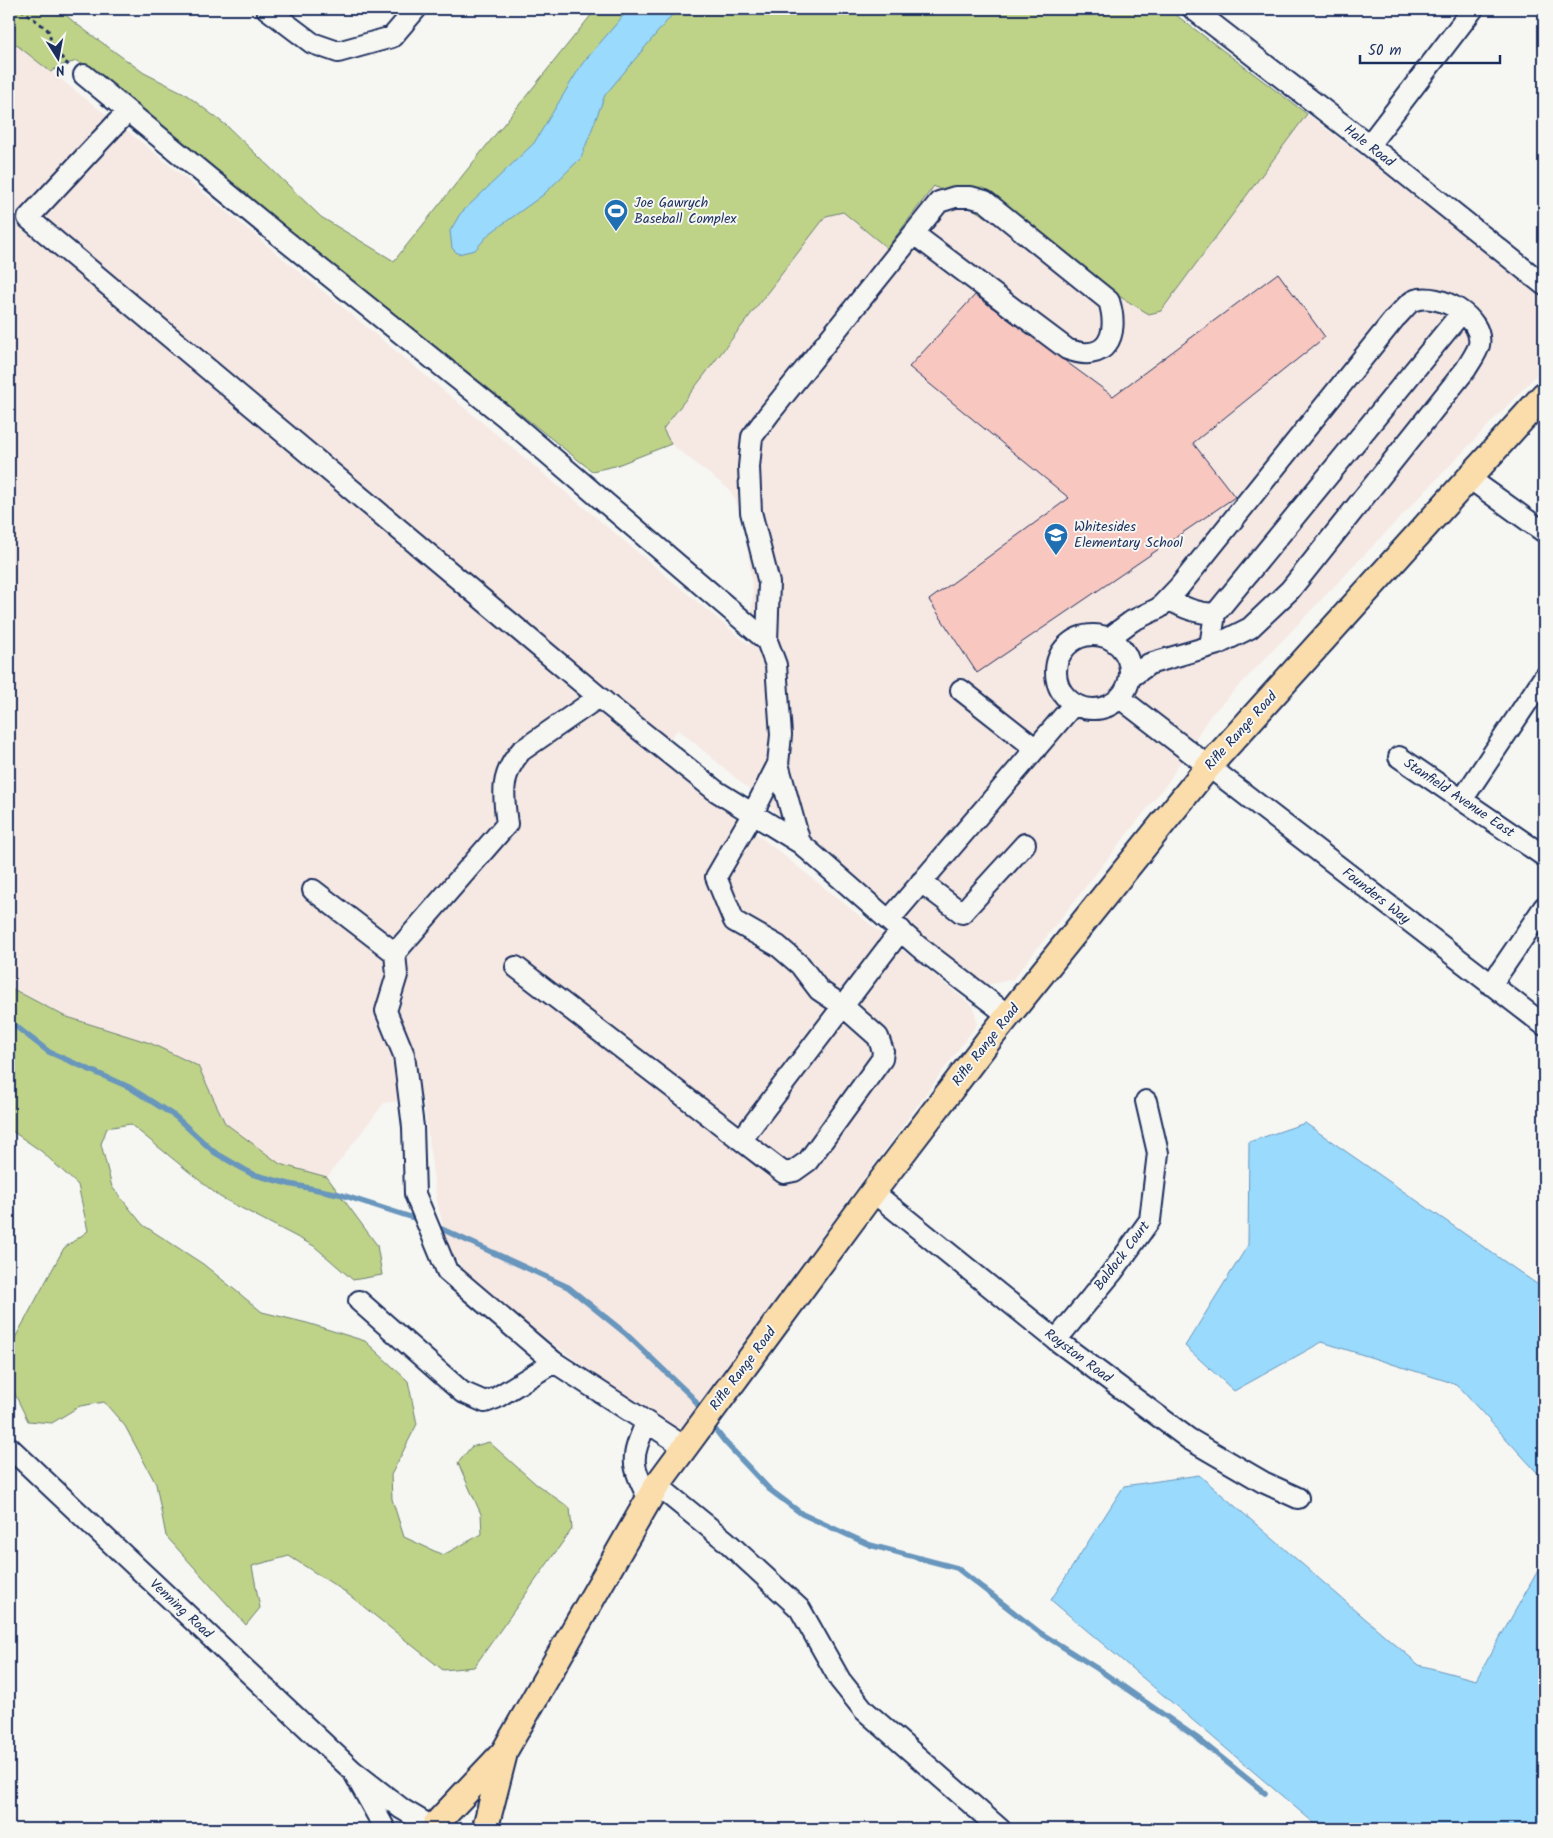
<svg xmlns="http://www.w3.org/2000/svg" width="1553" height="1838" viewBox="0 0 1553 1838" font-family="Kalam,sans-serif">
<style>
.built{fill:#f6e8e3}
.green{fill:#bed288;stroke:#6c8073}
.water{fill:#9adafc;stroke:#6796bd}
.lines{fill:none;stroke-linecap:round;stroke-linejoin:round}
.stream{stroke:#6796bd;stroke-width:5.5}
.building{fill:#f7c7c0;stroke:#1b2f5e}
.minor-casing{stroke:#1b2f5e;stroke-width:24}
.major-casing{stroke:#1b2f5e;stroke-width:29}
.path{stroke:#1b2f5e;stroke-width:3;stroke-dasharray:4 4;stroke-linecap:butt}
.minor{stroke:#f6f6f2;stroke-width:20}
.major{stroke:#faddab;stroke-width:25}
.labels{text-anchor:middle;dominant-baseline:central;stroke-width:4;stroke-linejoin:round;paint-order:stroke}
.street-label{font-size:14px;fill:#1b2f5e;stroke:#f6f6f2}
.poi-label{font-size:14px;fill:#1b2f5e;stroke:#f6f6f2;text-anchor:start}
</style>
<rect width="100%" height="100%" fill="#f6f6f2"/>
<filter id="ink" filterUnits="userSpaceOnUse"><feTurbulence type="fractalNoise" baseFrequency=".02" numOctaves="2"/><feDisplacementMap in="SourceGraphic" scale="10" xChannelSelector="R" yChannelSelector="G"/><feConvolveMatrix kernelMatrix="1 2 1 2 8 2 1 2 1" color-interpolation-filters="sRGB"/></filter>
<g filter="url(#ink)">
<path class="built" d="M9,39l137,107 285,234 318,265 4,-51 -9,-77 -14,-27 -59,-46 -8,-14 163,-214 17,-4 44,36 47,-62 215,128 12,-3 146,-197 237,182v71l-335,350 -42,66 -154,196 -22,5 -15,-3 -298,-252 -22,25 318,253 3,17 -295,403 -13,3 -194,-145 -27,-37 -12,-52 -13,-99 -39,6 -57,74 -47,-13 -55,-41 -27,-57 -48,-23 -86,-27 -55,-29z"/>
<path class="green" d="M9,9h50l16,14 69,50 40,20 43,33 94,91 73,44 202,-252h572l139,105 -146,197 -12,3 -215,-128 -47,62 -44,-36 -17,4 -163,213 8,15 -56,22 -23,5 -515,-410 -18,5 -8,6 -42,-33z
M9,987l55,29 86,27 48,23 27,57 55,41 47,13 50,68 5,30 -29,5 -39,-34 -94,-49 -90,-73 -23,4 -6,16 11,43 31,38 60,39 59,48 45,11 58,18 43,40 9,43 -26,51 1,24 12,38 39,18 39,-21 -1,-20 -23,-51 13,-16 18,-5 47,42 34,24 2,21 -98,138 -31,3 -99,-79 -55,-35 -37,10 8,42 -14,17 -80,-89 -10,-52 -31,-58 -21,-24 -24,4 -28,17 -24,-2 -19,-39v-33l55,-101 24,-17 -10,-46 -37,-34 -32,-22z"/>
<path class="water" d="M629,9h48l-72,86 -24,63 -38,37 -54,39 -14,16 -17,4 -6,-6 -2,-17 10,-17 74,-71 48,-79z
M1305,1123l239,166v191l-88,-96 -134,-42 -88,49 -49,-45 63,-101 1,-103z
M1199,1475l220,190 57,15 68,-120v269h-223l-270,-229 73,-114z"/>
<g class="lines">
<path class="stream" d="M9,1021l40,31 80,35 47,30 38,35 38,22 37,10 50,10 81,26
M433,1225l135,62 57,46 67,64 11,15
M711,1424l14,18 44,47 33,25 68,31 87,23 82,64 59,37 99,69 68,55"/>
</g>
<path class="building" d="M1278,273l47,64 -132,106 42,54 -258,176 -48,-73 140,-102 -160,-131 66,-72 138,101z"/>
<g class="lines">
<defs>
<path id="minor" d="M267,9l45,34 26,9 54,-15 24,-28
M1193,9l176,136 175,140
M84,75l193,159 227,182 263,225 9,24 5,70 -3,29 -26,51 -36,62 18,44 44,25 22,19 19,25 24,16 35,31 5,14 -1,8 -74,102 -14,10 -10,2 -43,-33 160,-210
M127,112l-99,106 578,485 110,88 84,52 119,104 90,69
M1369,145l104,-136
M1469,478l75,54
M1168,599c16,9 28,14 47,15
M1056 672a37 37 0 1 1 74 0a37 37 0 1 1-74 0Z
M1109,638l23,-17 27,-13 20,-21 216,-269c6,-5 13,-16 20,-18 24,-8 69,17 64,45 -2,8 -9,17 -13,24l-176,221 -40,38 -32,16 -69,20 -18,13
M767,641l2,-58 -18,-71 -2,-45 3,-30 17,-23 170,-212 16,-5h16l14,4 124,100c11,35 -3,63 -42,48l-153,-115
M1210,646l5,-32 247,-302
M961,690l75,59
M1120,698l424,327
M1399,757l145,99
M778,764l22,79
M1462,800l82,-123
M921,882l41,31 63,-69
M313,890l82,63 2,22 -11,36 18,44 9,72 2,67 32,77 107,91
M889,920l185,-216
M395,953l112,-129c-4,-29 -7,-49 14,-73l78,-54
M516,967l225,173
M1491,985l53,-78
M873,1192l183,148 133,99 74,43 35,16
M359,1301l103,91 23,10 11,-4 58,-36 131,85
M1056,1340l58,-70 36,-50 8,-67 -12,-52
M646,1423c-16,38 -15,39 3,77
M9,1447l344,324
M657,1485l69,56 74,68 40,71 24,30 136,119
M385,1829l-32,-58 49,38 27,16"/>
<path id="major" d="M436,1824l68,-72 153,-267 216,-293 118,-155 217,-270 336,-372
M485,1829l19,-74"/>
</defs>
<use href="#minor" class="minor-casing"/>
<use href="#major" class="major-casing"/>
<path class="path" d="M21,9l27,21 5,18 16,18"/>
<use href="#minor" class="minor"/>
<use href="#major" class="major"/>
</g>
</g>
<defs>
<symbol id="stadium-pin" viewBox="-11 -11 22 30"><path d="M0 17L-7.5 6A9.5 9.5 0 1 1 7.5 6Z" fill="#1f6fb2" stroke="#f6f6f2"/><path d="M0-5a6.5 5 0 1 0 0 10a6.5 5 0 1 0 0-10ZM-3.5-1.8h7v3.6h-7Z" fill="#fff"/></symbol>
<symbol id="school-pin" viewBox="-11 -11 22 30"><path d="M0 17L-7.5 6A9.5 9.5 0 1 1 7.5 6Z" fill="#1f6fb2" stroke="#f6f6f2"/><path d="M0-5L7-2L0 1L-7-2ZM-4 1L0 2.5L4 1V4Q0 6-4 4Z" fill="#fff"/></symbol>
</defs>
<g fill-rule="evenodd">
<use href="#stadium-pin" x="602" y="197" width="28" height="38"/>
<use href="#school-pin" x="1042" y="521" width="28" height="38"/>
</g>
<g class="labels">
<g class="street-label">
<text transform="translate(1369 146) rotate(38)">Hale Road</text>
<text transform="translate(1241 731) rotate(-48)">Rifle Range Road</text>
<text transform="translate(1459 798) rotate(34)">Stanfield Avenue East</text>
<text transform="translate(1376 896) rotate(38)">Founders Way</text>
<text transform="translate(986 1045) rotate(-52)">Rifle Range Road</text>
<text transform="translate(1122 1256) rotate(-53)">Baldock Court</text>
<text transform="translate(1078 1356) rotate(37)">Royston Road</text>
<text transform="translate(743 1369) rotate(-53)">Rifle Range Road</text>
<text transform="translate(181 1609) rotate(43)">Venning Road</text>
</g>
<g class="poi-label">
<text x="634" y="203">Joe Gawrych<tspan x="634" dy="16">Baseball Complex</tspan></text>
<text x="1074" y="527">Whitesides<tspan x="1074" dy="16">Elementary School</tspan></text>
</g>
</g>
<rect width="1553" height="1838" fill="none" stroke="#f6f6f2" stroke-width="30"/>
<rect x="15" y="15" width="1523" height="1808" fill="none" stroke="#1b2f5e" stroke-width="2" filter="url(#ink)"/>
<g transform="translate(58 58) rotate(169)" stroke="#f6f6f2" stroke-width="4" paint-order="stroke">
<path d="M0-4L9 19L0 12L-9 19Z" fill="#1b2f5e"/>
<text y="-8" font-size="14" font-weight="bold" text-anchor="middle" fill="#1b2f5e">N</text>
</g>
<path d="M1360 55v8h140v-8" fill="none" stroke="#1b2f5e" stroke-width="2.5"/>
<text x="1368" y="55" font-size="15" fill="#1b2f5e" stroke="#f6f6f2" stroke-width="4" paint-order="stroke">50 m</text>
</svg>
